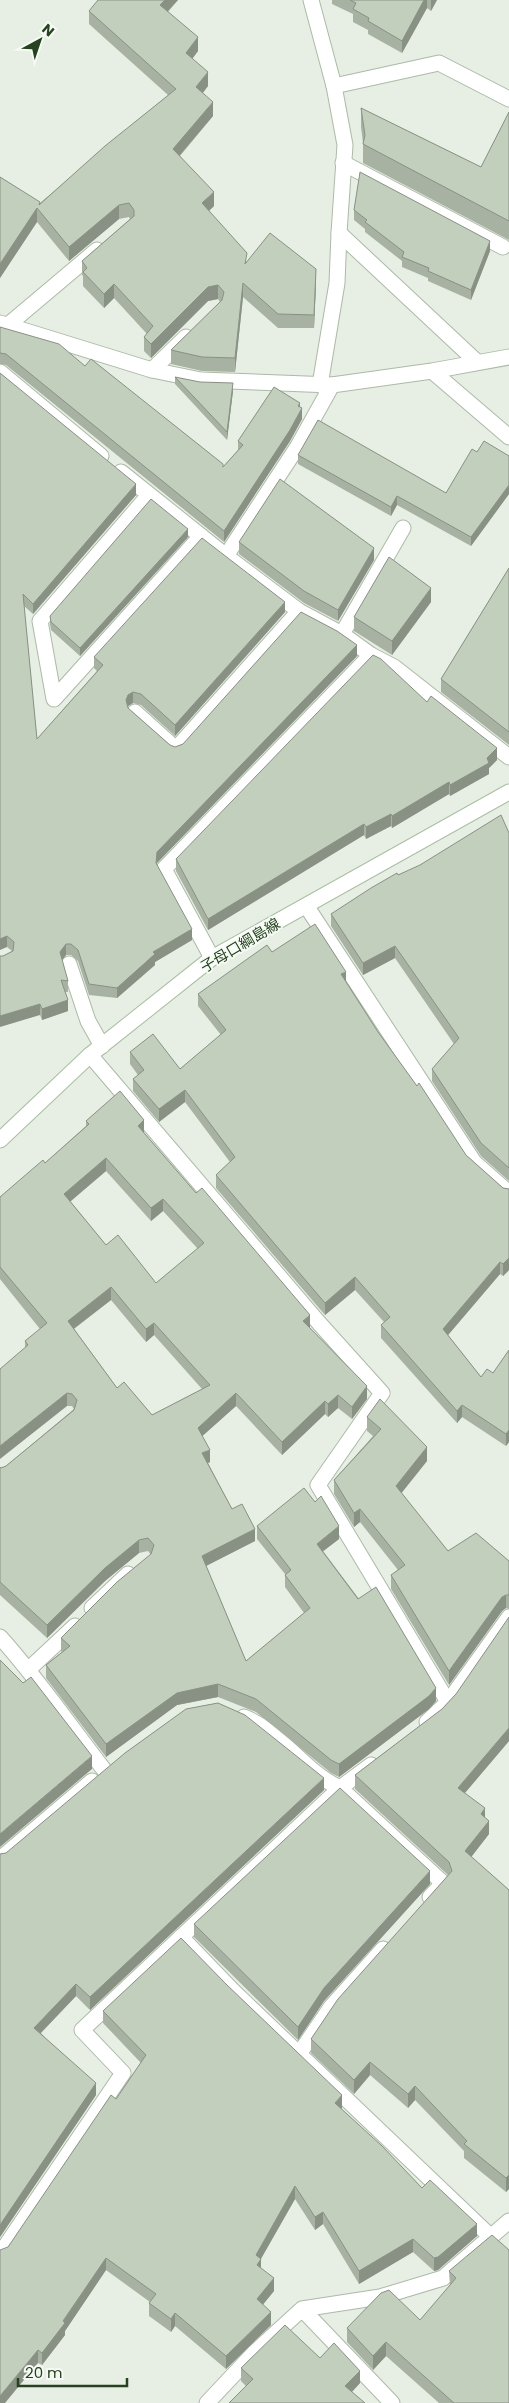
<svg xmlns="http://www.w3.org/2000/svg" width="509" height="2403" viewBox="0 0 509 2403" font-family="Poppins,'Noto Sans JP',sans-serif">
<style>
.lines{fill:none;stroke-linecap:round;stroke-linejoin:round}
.service-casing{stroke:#adbaa8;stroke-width:17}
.minor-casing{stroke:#adbaa8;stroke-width:17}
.secondary-casing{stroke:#aabea2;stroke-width:17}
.service{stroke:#fff;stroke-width:15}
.minor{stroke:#fff;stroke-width:15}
.secondary{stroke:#fff;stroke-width:15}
.wall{fill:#a8b2a3;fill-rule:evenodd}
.shaded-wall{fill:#889184}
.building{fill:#c3cfbd;stroke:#889184;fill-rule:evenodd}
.labels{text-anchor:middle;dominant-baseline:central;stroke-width:4;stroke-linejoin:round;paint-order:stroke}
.street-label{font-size:15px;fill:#264220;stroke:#f6faf4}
</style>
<rect width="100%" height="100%" fill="#e7eee3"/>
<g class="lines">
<defs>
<path id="service" d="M334,86l105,-23 70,36
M343,163l160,84
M8,325l89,-75
M152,370l34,-33
M320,385l17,-102 2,-50
M149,495l-109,126 14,78 147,-163
M226,556l72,-110 34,-61
M342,634l61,-106
M135,712l41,37 123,-138
M212,958l-48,-89 207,-214
M69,964l19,57 14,25
M90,1055l229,268 63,70 -64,92 130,217
M92,1608l36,-34
M0,1637c38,42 70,89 105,134
M29,1669l46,-43
M340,1788l103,95 -13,14
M181,1937l52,54 258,246
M299,2054l32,-47 52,-58"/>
<path id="minor" d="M311,0l23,86 11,59 -6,88 138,129
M0,323l152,47 49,10 131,5 100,-14 77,-14
M432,371l77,66
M0,372l101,84
M121,472l105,84 73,55 43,23 29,21 23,12 115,90
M307,907l167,255 35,31
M244,1717c38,15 60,55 96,71
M427,1722l21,-20 61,-85
M0,1859l92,-78
M0,2254l123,-181 -41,-43 258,-242 31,-23
M302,2309l90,94
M207,2403l48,-51 47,-43 78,-12 63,-19 66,-57"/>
<path id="secondary" d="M0,1140l90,-85 122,-97 297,-166"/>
</defs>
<use href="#service" class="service-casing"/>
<use href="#minor" class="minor-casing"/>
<use href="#secondary" class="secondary-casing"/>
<use href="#service" class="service"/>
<use href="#minor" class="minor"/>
<use href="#secondary" class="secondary"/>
</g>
<path class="wall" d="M178,0l-10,12 30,39 -6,8 16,27 -5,7 10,23 -33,40 34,50 -5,5 38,51 69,21 -2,45h-36l-35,-31 -8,75 -33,-1 -31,-7v-14l49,-48 -2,-3 -10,2 -57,57 -7,-7v-14l3,-3 -33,-36 -10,10 -21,-22v-10l-1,-1v-14l48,-42 -1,-2 -10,2 -50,42 -32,-39 -37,56v-101l40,26 128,-108 -79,-71v-13z
M332,0h105l-6,11 -4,-3 -25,45 -34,-19v-4l-15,-8v-8l-21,-10z
M361,108l120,59 28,-55v128l-146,-77v-20l-2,-16z
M354,210l136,41 -19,49 -43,-19v-3l-26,-11v-6l-37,-29v-3l-11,-9z
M0,327l85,39 138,101 15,-17v-9l62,-34 2,12 -12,22 -66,101 -218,-177 -6,-1z
M0,373l136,122 -103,119 -9,-8 13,133 60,-68 -3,-3v-11l191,-45 -110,124 -34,-31 -8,-2 -5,3v2l42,37 5,2 8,-3 174,-88 -200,207v1l35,76 -37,22v3l-38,33 -28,-3 -11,-34 -7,-6h-5l-4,5 6,21v11h-3l3,19 -26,9 -2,-5 -37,-59 9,-5 -5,-4z
M175,377l58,14 -6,49 -52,-56z
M477,452l32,4v38l-38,52 -74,-41 -6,11 -93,-52v-9l148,38z
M188,537l-108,119 -29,-26 -1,-6v-8z
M239,542l135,18 -36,61 -34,-18 -65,-49z
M509,568v177l-68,-53v-13z
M431,602l-39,53 -38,-24v-14z
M427,702l70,58 -8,8v6l-39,22 -1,-2 -57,34 -1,-2 -25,13 -2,-4 -156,95 -32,-59v-12z
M509,833v348l-28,-25 -49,-75v-12l22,-25 -59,-86 -32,17 -32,-49v-12l67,-39z
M272,952l74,30 32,50 88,123 37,33 6,1v81l-6,6 -3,-2 -52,61 33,42 12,-4 16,-23v92l-3,4 -44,-29 -5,6 -76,-85v-13l3,-3 -29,-32 -30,25 -109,-127v-13l14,-13 -45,-60 -26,20 -26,-31v-12l5,-4 -8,-11v-12l50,17 41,-34 -23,-29v-12z
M86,1121l58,12 166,194 -1,1 58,71 -15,20 -14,-11 -10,9 -3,-3 -43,41 -46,-49 -34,30 8,26 -2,1 24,46 23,32 -49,25 40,95 58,-48 -19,-26v-13l-28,-35v-13l82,13 -16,12 113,150 -7,8 -90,68 -8,-4 -75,-61 -38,-15 -41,8 -71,52 -60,-79v-13l16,-13 -1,-1v-13l90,-83 -3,-4 -9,2 -34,28 -58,57 -47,-43v-128l1,1 5,-2 68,-57 -2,-3h-5l-42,-59v-6l15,-12 -40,-50v-82l45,-34 41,-37zM106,1171l45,50 12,-10 35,38 -42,34 -50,-38 -36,-44zM111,1300l35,42 8,-7 48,54 -50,26 -35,-27 -43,-59z
M367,1417l60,44 -26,32 47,58 61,10v48l-3,-1 -4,3 -53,74 -58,-96v-14l7,-5 -38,-48 -6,5 -20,-33v-14l39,-44 -6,-5z
M456,1694l53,47 -44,52 20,24 4,17 -18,23 38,33v299l-3,3 -42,-34v-7l-49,-51 -7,8 -38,-33 -16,19 -43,-41v-14l137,-164 -93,-86v-14l87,-66z
M324,1790l-234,220 -14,-14 -35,37 55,62 -96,142v-383z
M430,1884l-106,117 -26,39 -104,-103v-13z
M103,2011l239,97 -1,1 81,79 55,48 -39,34 -4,1 -21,-19 -54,32 -36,-60 -8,6 -20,-31 -34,60v9l13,23 -11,13 8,21 -45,44 -51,-43 -4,6 -22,-16v-13l1,-1 -44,-32 -41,61v4l-23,30 -4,-2 -30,-116 108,-148 25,-36 -38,-40z
M509,2250v153h-70l-53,-47 -13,14 -26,-28v-14l73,-8 30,-34 -1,-15z
M320,2358l40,25 -8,9 -106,-6 -5,-5v-13z"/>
<path class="shaded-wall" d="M165,0h13l-18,19v-14z
M424,0h3v8l-25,45v-12z
M431,0h6l-6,11z
M198,37v14l-12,16v-14z
M208,72v14l-12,15v-14z
M213,102v14l-40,47v-14z
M214,192v14l-12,11v-14z
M119,205v14l-50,42v-14z
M37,208v14l-37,56v-14z
M490,241v10l-19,49v-10z
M316,269v14l-2,45v-13z
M243,283v14l-8,75v-14z
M114,284v14l-10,10v-14z
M218,285v14l-10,2 -57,57v-14l57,-57z
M233,383v8l-6,49v-8z
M300,403v9l2,-4v11l-12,22 -66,101v-11z
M136,484v11l-103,119v-10z
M509,485v9l-38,52v-9z
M397,496v9l-6,11v-9z
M188,529v8l-108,119v-8z
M374,548v12l-36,61v-11z
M431,588v14l-39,53v-14z
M285,602v10l-110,124v-11z
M357,645v11l-200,207 -1,10 1,-21z
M133,692v11l-5,3 -2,-6 2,-5z
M497,748v12l-8,8v6l-39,22v-11l37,-27z
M449,782v12l-57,34v-12z
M391,814v12l-25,13v-12z
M364,824v11l-156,95v-11z
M192,929v11l-37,22v3l-38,33v-10l36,-36z
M7,936v11l-7,3v-11z
M66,944v11l-6,8v-11z
M395,946v12l-32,17v-12z
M346,972v12l-5,-10z
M68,1000v11l-26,9v-11z
M40,1004v11l-40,12v-11z
M185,1090v12l-26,20v-13z
M144,1120v13l-6,-7z
M106,1158v13l-42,36v-13z
M163,1199v12l-12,10v-13z
M509,1258v12l-6,6v-12z
M500,1262v12l-57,67v-12z
M355,1277v13l-30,25v-12z
M111,1287v13l-43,33v-12z
M310,1315v12l-7,7v-13z
M154,1323v12l-8,7v-13z
M367,1386v13l-15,20v-12z
M67,1393v13l-67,53v-13z
M236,1393v13l-38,34v-12z
M338,1395v13l-10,9v-13z
M325,1401v13l-43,41v-13z
M462,1405v12l-5,6v-12z
M509,1430v12l-3,4v-12z
M427,1447v14l-31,39v-14z
M210,1450v12l-8,4v-13z
M360,1509v13l-6,5v-14z
M339,1526v13l-22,17v-12z
M255,1529v12l-53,27v-12z
M139,1540v13l-34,28 -58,57v-13l58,-57z
M506,1595v13l-4,3 -53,74v-14l53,-74z
M218,1684v13l-41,8 -71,52v-13l71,-51z
M436,1688v13l-7,8 -90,68v-13z
M509,1728v13l-51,60v-13z
M92,1756v13l-92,78v-13z
M324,1778v12l-234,220v-13z
M485,1808v14l-4,-8z
M489,1821v13l-24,31v-14z
M430,1871v13l-106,117 -26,39v-13l26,-39z
M76,1984v12l-42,44v-12z
M370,2062v13l-16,19v-14z
M96,2083v12l-96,142v-12z
M415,2086v14l-7,8v-14z
M342,2095v13l-7,8v-13z
M509,2175v14l-3,3v-14z
M295,2186v13l-36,63 2,-3v13l-4,5 -1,-22z
M323,2212v12l-8,6v-13z
M477,2224v12l-39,34 -4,1v-13z
M413,2239v13l-54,32v-13z
M106,2258v12l-41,61v4l-23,30v-12z
M274,2278v13l-17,21v-13z
M271,2312v13l-45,44v-13z
M175,2313v13l-4,6v-13z
M386,2342v14l-13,14v-14z
M38,2350v13l-33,40h-5v-7z
M360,2371v12l-15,16v-13z"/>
<path class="building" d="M98,0h67l-5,5 38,32 -12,16 22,19 -12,15 17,15 -40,47 41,43 -12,11 45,50 -2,11 25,-31 46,36 -2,46 -36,-1 -35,-31 -8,75 -33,-1 -31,-7 51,-50 2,-8 -6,-7 -10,2 -57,57 -7,-7 9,-11 -39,-42 -10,10 -21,-22 4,-4 -5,-7 52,-45v-6l-5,-7 -10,2 -50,42 -32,-39 -37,56v-87l40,25 -1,3 66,-59 71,-57 -87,-78z
M350,0h74l-22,41 -34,-20 1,-3 -16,-9 3,-6z
M361,108l120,59 28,-55v109l-146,-77 2,-9z
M360,172l130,69 -19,49 -43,-19 1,-3 -27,-11 2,-5 -39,-30 2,-2 -13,-10z
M0,327l59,17 26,22 6,-7 132,105v3l20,-22 -5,-4 36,-54 26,16 -2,3 4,2 -12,22 -66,101 -218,-177 -6,-1z
M0,373l136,111 -103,120 -10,-10 14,145 66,-74 -9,-8 108,-119 83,64 -110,123 -34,-31 -8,-2 -5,3 -2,5 2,8 42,37 5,2 8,-3 118,-132 36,19 20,14 -200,207 -1,11 36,66 -39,23 2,2 -38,34 -28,-4 -11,-34 -7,-6h-5l-6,8 8,29 -7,-1 7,20 -26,9 -2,-5 -40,12v-60h3l10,-5 1,-9 -7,-6 -7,3z
M175,377l25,5 33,1 -6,49z
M318,420l128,73 26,-44 5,3 7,-11 25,15v29l-38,52 -74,-41 -6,11 -93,-52z
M280,479l94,69 -36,62 -34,-19 -65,-49z
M151,499l37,30 -108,119 -29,-26 -1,-6z
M389,557l42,31 -39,53 -38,-24z
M509,568v164l-68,-53z
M373,655l8,4 46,43 4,-6 66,52 -10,10 2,5 -39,22 -1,-3 -57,34 -1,-2 -25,13 -2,-3 -156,95 -32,-60z
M501,815l8,18v335l-28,-25 -49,-74 27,-31 -64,-92 -32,17 -32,-49 40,-26 26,-15 1,2 22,-10z
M315,924l31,48 -5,2 37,58 39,54 2,-3 47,72 37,33 6,1v69l-6,6 -3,-2 -57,67 38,48 6,-8 6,4 16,-23v80l-3,4 -44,-29 -5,6 -76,-86 9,-8 -35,-40 -30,26 -109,-128 19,-18 -50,-67 -26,19 -26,-30 11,-9 -14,-18 23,-18 27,35 46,-39 -28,-36 69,-49 5,7z
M120,1091l24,29 -6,6 58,67 6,-5 108,127 -7,6 64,65 -15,21 -14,-12 -10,9 -3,-3 -43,41 -46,-49 -38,35 12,22 -8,3 30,56 10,-5 13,25 -53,27 44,105 64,-53 -25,-33 6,-5 -34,-44 47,-38 11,14 6,-6 18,30 -22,18 41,55 18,-12 60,101 -7,8 -90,68 -8,-4 -75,-61 -38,-15 -41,9 -71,51 -60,-79 24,-19 -9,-8 56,-56 34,-28 3,-9 -6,-7 -9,2 -34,28 -58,57 -47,-43v-115l1,1 5,-2 68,-56 3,-10 -5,-6 -5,-1 -67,53v-77l28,-24 -3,-4 22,-18 -47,-56v-70l43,-37 2,3 44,-39 -3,-3zM106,1158l45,50 12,-9 41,44 -48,40 -38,-48 -12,10 -42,-51zM111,1287l35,42 8,-6 56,62 -58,30 -28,-33 -7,6 -49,-67z
M380,1399l47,48 -31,39 52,65 28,-18 33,28v34h-3l-4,2 -53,74 -58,-96 14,-10 -45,-56 -6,4 -20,-33 47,-51 -14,-12z
M509,1617v111l-51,60 27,20 -4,6 8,7 -24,30 44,39v285l-3,3 -42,-34 3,-3 -52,-55 -7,8 -38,-32 -16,18 -43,-41 27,-40 114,-128 -3,-9 -94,-87 87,-66 14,-15z
M0,1660l23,23 8,-6 61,79 -92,78z
M218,1703l27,12 79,63 -234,219 -14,-13 -42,44 62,55 -96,142v-371l6,-1 119,-100 61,-44z
M340,1788l90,83 -106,117 -26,39 -104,-103z
M181,1938l46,47 115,110 -7,8 47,43 40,42 8,-8 47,44 -39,33 -4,1 -21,-19 -54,32 -36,-59 -8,5 -20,-31 -39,69 5,4 -4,6 17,13 -17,21 14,13 -45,44 -51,-43 -4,6 -22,-16 7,-9 -50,-36 -43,63 2,2 -23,30 -4,-3 -38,46v-146l8,-3 103,-152 5,4 30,-44 -43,-44z
M492,2235l17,15v153h-55l-68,-61 -13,14 -26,-28 34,-35 8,-3 31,30 36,-42 -7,-7z
M285,2325l35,33 14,-15 26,28 -15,15 20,17h-136l24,-24 -12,-11z"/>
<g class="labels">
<g class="street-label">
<text transform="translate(240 945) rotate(-31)">子母口綱島線</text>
</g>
</g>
<g transform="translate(40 40) rotate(40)" stroke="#f6faf4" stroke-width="4" paint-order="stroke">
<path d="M0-4L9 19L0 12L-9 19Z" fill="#264220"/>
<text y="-8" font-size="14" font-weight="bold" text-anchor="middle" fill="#264220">N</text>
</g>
<path d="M18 2378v8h109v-8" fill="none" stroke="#264220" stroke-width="2.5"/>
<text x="25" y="2378" font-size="15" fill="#264220" stroke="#f6faf4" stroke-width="4" paint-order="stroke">20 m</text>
</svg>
